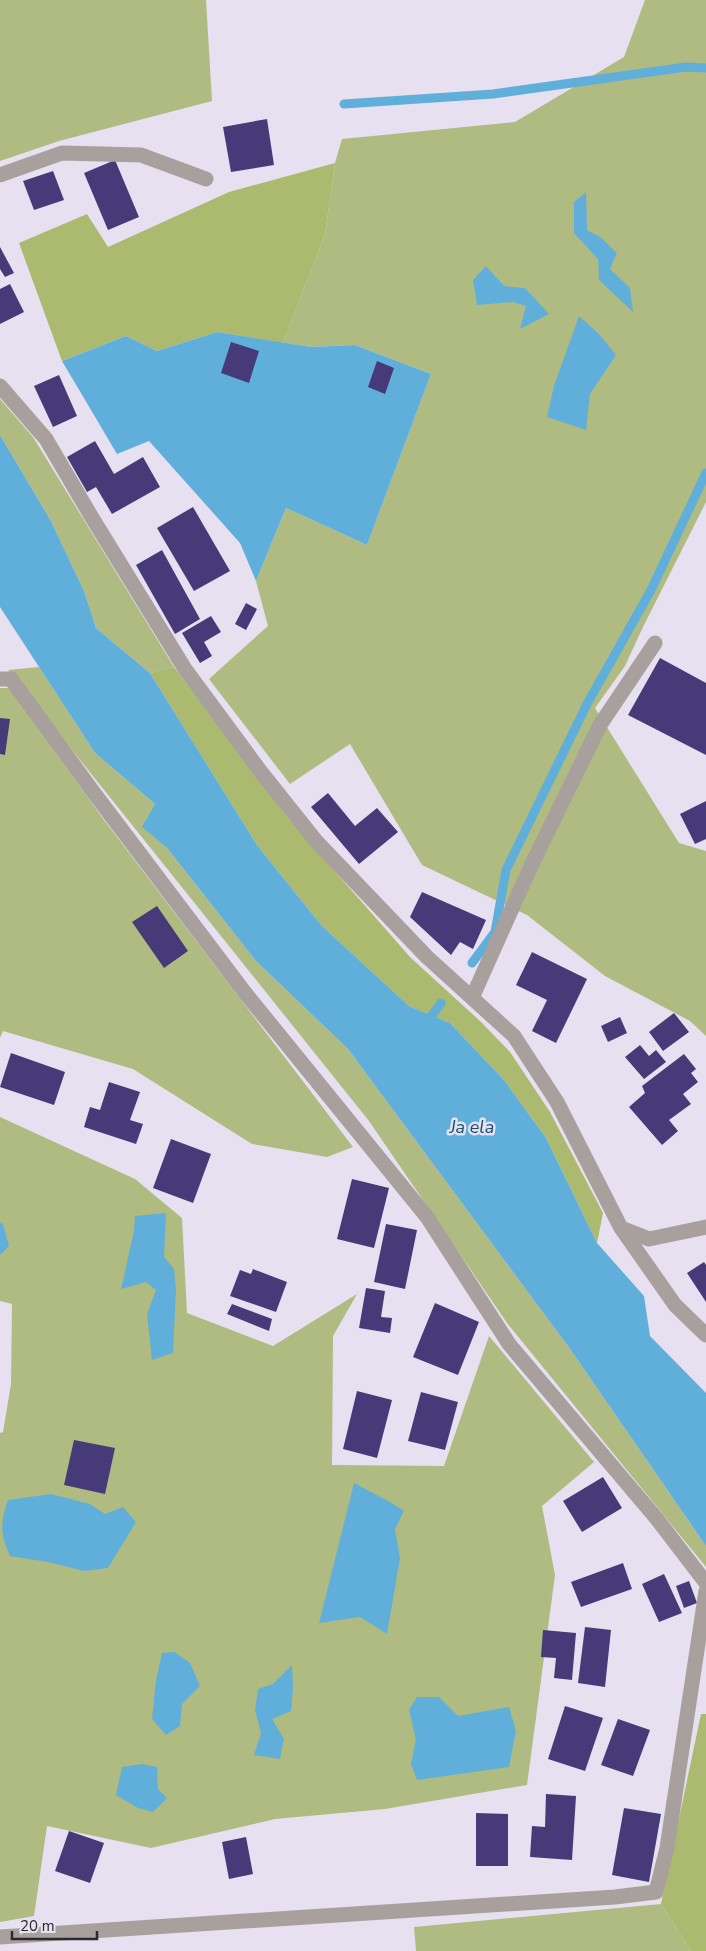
<svg xmlns="http://www.w3.org/2000/svg" width="706" height="1951" viewBox="0 0 706 1951" font-family="'Nunito Sans',sans-serif">
<style>
.green{fill:#afbb80}
.forest{fill:#abba6f}
.water{fill:#60afda}
.lines{fill:none;stroke-linecap:round;stroke-linejoin:round}
.stream{stroke:#60afda;stroke-width:9}
.building{fill:#473a78}
.minor{stroke:#a8a09d;stroke-width:15}
.labels{text-anchor:middle;dominant-baseline:central;stroke-width:5;stroke-linejoin:round;paint-order:stroke}
.water-label{font-size:18px;font-style:italic;fill:#11506e;stroke:#e7e0f0}
</style>
<rect width="100%" height="100%" fill="#e7e0f0"/>
<path class="green" d="M0,0h206l6,101 -153,40 -59,20z
M645,0h61v502l-63,125 -18,39 -30,42 84,135 27,8v185l-16,-15 -85,-45 -78,-61 -105,-50 -72,-121 -60,40 -81,-105 59,-53 -12,-45 30,-73 81,37 64,-171 -76,-29 -44,2 -28,-4 42,-109 10,-71 7,-24 173,-17 109,-65z
M0,399l33,38 141,230 -24,6 -54,-45 -12,-37 -33,-70 -51,-86z
M39,667l56,86 60,51 -12,23 24,21 89,113 92,88 222,300 136,197v21l-199,-244 -138,-202 -361,-451z
M0,688h9l92,128 252,331 -26,10 -75,-13 -119,-75 -130,-38 -3,7z
M0,1117l135,62 47,39 5,95 86,33 84,-52 -24,42 -1,129 112,1 45,-130 105,126 -52,44 13,69 -28,210 -142,24 -110,10 -124,29 -104,-22 -13,90 -34,6v-489l3,-1 8,-48 1,-80 -12,-3z
M661,1904l30,47h-275l-2,-24z"/>
<path class="forest" d="M335,163l-10,71 -42,109 -66,-11 -60,19 -31,-15 -64,25 -43,-118 68,-29 21,33 121,-55z
M174,667l114,151 122,139 71,65 29,30 40,60 53,101 -6,30 -51,-105 -42,-58 -54,-57 -41,-17 -87,-80 -65,-81 -107,-172z
M701,1714h5v237h-15l-30,-47z"/>
<path class="water" d="M586,192l1,38 13,7 17,16 -7,16 20,19 3,24 -34,-32 -1,-21 -24,-26v-31z
M486,266l18,20 21,2 24,26 -29,15 6,-23 -13,-4 -36,3 -4,-25z
M579,316l20,18 17,21 -26,39 -4,36 -39,-13 7,-31z
M217,332l94,15 44,-2 76,29 -64,171 -81,-37 -30,73 -16,-38 -91,-102 -32,13 -55,-93 64,-25 31,15z
M0,435l51,86 33,70 12,37 54,45 107,172 65,81 87,80 41,17 54,57 42,58 51,105 47,53 6,40 56,57v153l-136,-197 -222,-300 -92,-88 -89,-113 -25,-21 13,-23 -60,-51 -95,-146z
M166,1213l-2,44 10,12 2,21 -3,63 -21,7 -5,-46 9,-24 -10,-8 -25,7 13,-58 1,-15z
M0,1223l3,1 6,22 -9,9z
M354,1483l36,19 14,9 -9,18 5,29 -13,76 -27,-17 -41,6z
M51,1494l39,10 15,10 18,-7 13,15 -28,46 -24,3 -36,-9 -38,-6c-10,-23 -10,-32 -2,-56z
M175,1652l15,11 10,23 -18,18 -2,22 -14,9 -14,-16 4,-39 6,-27z
M292,1665l1,23 -2,23 -19,8 12,20 -4,20 -26,-4 7,-22 -6,-23 3,-21 15,-5z
M417,1697h22l19,19 51,-9 7,24 -7,36 -92,13 -6,-16 5,-25 -7,-29z
M142,1764l15,3 1,22 9,9 -14,14 -15,-4 -22,-13 6,-28z"/>
<g class="lines">
<path class="stream" d="M344,104l149,-10 193,-27 20,1
M472,963l23,-31 11,-62 81,-166 64,-114 55,-117
M425,1025l16,-22"/>
</g>
<path class="building" d="M267,119l7,46 -43,7 -8,-45z
M115,160l24,57 -31,13 -24,-57z
M53,171l11,29 -30,10 -11,-29z
M0,247l14,26 -9,4 -5,-8z
M10,284l14,28 -24,12v-35z
M231,342l28,9 -10,32 -28,-10z
M377,361l17,7 -9,26 -17,-7z
M59,375l18,41 -24,11 -19,-41z
M95,441l19,33 29,-17 17,30 -48,27 -16,-27 -9,5 -20,-35z
M193,507l37,64 -36,20 -37,-63z
M162,550l38,69 -25,15 -39,-69z
M246,603l11,6 -11,21 -11,-6z
M211,616l10,16 -17,10 8,14 -12,7 -18,-30z
M660,658l46,25v72l-78,-40z
M0,718l10,1 -5,36 -5,-1z
M328,793l27,33 22,-18 21,24 -39,32 -48,-57z
M706,801v38l-11,5 -15,-30z
M422,892l64,28 -13,29 -13,-7 -9,13 -41,-38z
M157,906l31,45 -24,17 -32,-46z
M532,952l55,27 -31,64 -24,-12 15,-31 -31,-15z
M674,1013l15,19 -26,19 -14,-19z
M620,1017l7,16 -19,9 -7,-16z
M640,1045l9,11 7,-6 10,12 -22,17 -19,-22z
M11,1053l54,19 -11,33 -54,-18z
M684,1054l12,15 -5,4 7,9 -15,12 8,10 -22,16 9,11 -16,14 -33,-38 16,-14 -3,-7z
M109,1082l31,10 -10,28 13,4 -7,20 -52,-17 6,-20 10,3z
M171,1139l40,15 -18,49 -40,-15z
M352,1179l37,9 -15,60 -37,-9z
M386,1224l31,6 -12,59 -31,-7z
M704,1262l2,3v37l-19,-29z
M253,1269l34,13 -11,30 -46,-16 10,-26 11,4z
M366,1288l19,3 -4,26 11,1 -2,15 -31,-5z
M435,1303l44,19 -21,53 -45,-18z
M232,1304l40,15 -3,12 -42,-17z
M357,1391l35,9 -15,58 -34,-9z
M421,1392l37,10 -13,48 -37,-9z
M74,1440l41,8 -10,46 -41,-9z
M603,1477l19,31 -40,24 -19,-31z
M623,1563l9,26 -51,18 -10,-25z
M664,1574l18,39 -23,9 -17,-38z
M689,1581l8,22 -13,5 -8,-22z
M585,1627l26,3 -6,57 -27,-4z
M543,1630l33,3 -4,47 -18,-2 2,-20 -15,-1z
M565,1706l38,12 -18,53 -37,-12z
M618,1719l32,11 -17,46 -32,-11z
M546,1794l30,2 -4,64 -42,-3 2,-31 13,1z
M624,1808l37,6 -12,68 -37,-7z
M476,1813l32,1v52h-32z
M69,1831l35,12 -14,40 -35,-12z
M246,1837l7,37 -24,5 -7,-37z"/>
<g class="lines">
<path class="minor" d="M0,175l62,-22 79,2 65,24
M0,386l46,53 45,77 94,153 76,103 55,69 111,116 87,79 43,66 64,126 54,77 31,30
M0,679h11l83,114 152,201 181,223 82,127 148,175 49,64
M472,998l59,-132 69,-141 55,-82
M621,1228l28,11 57,-12
M0,1937l615,-40 41,-5 11,-44 39,-257"/>
</g>
<g class="labels">
<g class="water-label">
<text x="472" y="1127">Ja ela</text>
</g>
</g>
<path d="M12 1931v8h85v-8" fill="none" stroke="#2b282e" stroke-width="2.5"/>
<text x="20" y="1931" font-size="15" fill="#2b282e" stroke="#e7e0f0" stroke-width="4" paint-order="stroke">20 m</text>
</svg>
